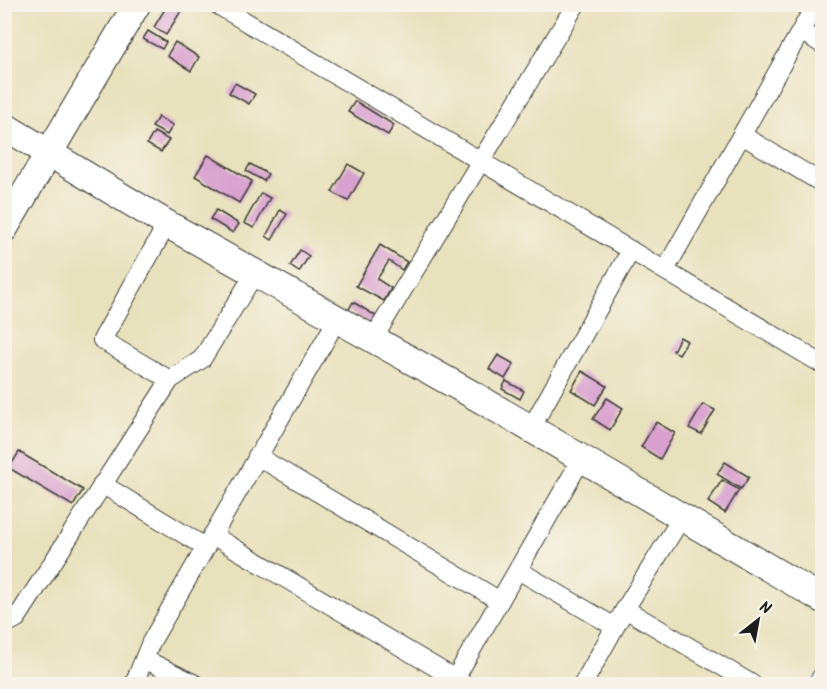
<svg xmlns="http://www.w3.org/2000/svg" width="827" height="689" viewBox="0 0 827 689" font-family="Kalam,sans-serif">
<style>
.building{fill:#d8a1cf}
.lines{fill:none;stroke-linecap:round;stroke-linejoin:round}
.street-casing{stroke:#3b3a34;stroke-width:20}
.secondary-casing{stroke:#3b3a34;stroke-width:29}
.street{stroke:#fff;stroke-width:18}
.secondary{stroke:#fff;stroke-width:27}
</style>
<rect width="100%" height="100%" fill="#f7f3e8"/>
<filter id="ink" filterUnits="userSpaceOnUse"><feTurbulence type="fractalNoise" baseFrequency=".0167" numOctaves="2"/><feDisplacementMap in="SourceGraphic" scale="12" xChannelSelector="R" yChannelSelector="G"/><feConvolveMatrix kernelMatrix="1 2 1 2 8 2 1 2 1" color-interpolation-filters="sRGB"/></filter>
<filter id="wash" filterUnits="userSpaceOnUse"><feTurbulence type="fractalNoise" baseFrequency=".008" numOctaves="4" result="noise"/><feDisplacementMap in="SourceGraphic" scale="24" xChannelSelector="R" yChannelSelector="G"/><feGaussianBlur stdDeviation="1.35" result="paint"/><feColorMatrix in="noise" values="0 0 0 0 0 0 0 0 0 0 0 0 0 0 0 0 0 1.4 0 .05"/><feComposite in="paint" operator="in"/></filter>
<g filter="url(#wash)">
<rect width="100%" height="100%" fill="#e8e1bd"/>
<g id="blocks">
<path class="building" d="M168,4h10l5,4 -17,27 -12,-8z
M148,31l18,11 -4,7 -19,-10z
M175,42l24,15 -8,14 -24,-15z
M235,83l20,11 -6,10 -20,-11z
M355,101l39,24 -6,10 -40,-23z
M158,117l15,8 -6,10 -15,-8z
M154,132l15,8 -8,12 -14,-8z
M208,155l44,26 -13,22 -44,-27z
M250,164l18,10 -4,7 -18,-10z
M348,164l16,9 -16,28 -16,-9z
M261,193l9,5 -16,30 -10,-5z
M216,210l23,14 -6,9 -23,-14z
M280,210l7,4 -15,26 -6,-4z
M380,245l27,17 -5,8 -13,-9 -12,18 14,9 -7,13 -28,-15z
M300,250l9,6 -10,16 -9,-6z
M353,302l23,14 -5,8 -23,-13z
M680,337l7,4 -8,13 -6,-3z
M498,355l16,9 -9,15 -16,-10z
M582,371l25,15 -12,19 -24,-15z
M506,381l18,10 -4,8 -18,-10z
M607,398l16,10 -13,22 -17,-11z
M703,404l12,6 -14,24 -12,-6z
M656,422l19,11 -15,26 -19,-12z
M19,452l64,38 -10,16 -64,-38z
M725,462l24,15 -8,12 -24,-15z
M722,480l17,10 -14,23 -17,-11z"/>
</g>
</g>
<g filter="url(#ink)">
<use href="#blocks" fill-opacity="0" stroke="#3b3a34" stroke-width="1.5"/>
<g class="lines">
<defs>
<path id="street" d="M216,4l606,360
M801,31l21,13
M742,135l80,48
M665,270l151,-266
M373,339l203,-335
M170,380l32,-21 53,-86
M531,428l100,-178
M257,456l243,145
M102,484l103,63
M212,535l252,149
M518,570l97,57
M625,609l127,75
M4,625l13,-7 153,-238 -68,-40 65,-116
M144,659l51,25
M134,684l17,-42 187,-324
M452,684l130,-226
M583,684l42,-75 57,-92
M817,684l5,-8"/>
<path id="secondary" d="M4,126l163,98 308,172 347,203
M4,229l133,-225"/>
</defs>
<use href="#street" class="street-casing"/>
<use href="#secondary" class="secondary-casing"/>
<use href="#street" class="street"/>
<use href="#secondary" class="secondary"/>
</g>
</g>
<rect width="827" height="689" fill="none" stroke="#f7f3e8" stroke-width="24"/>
<g transform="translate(758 620) rotate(31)" stroke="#f7f3e8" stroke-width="4.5" paint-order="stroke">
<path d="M0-4.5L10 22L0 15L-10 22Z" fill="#1c1c1c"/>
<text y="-9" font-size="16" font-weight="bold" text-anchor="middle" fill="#1c1c1c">N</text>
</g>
</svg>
